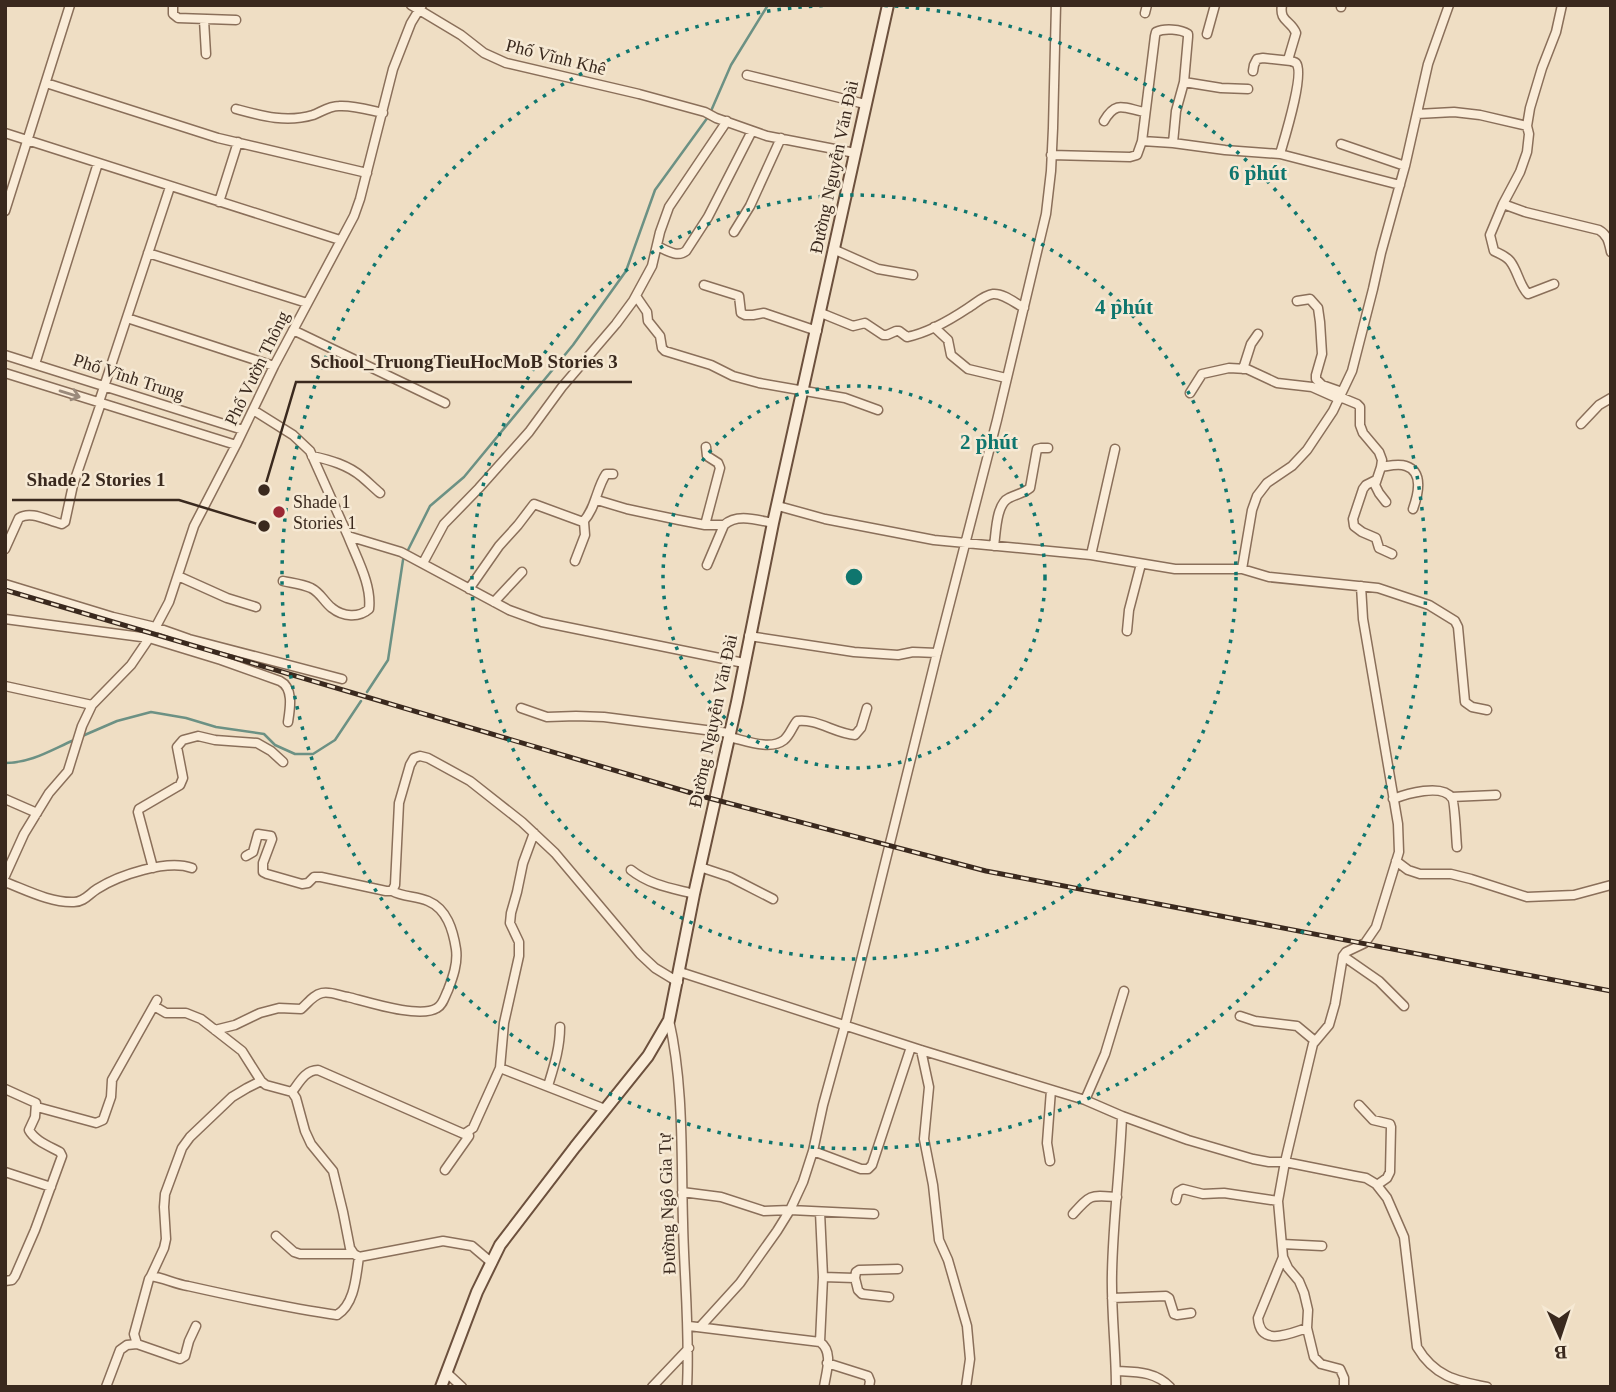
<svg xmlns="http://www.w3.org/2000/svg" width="1616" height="1392" viewBox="0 0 1616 1392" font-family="'Times New Roman',serif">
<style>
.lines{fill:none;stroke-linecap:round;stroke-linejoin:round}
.stream{stroke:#6c9184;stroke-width:2.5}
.street-casing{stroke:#8a6f5a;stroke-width:11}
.secondary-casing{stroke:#6c503d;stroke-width:14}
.street{stroke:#faecd8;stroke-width:8}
.secondary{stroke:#faecd8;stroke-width:10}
.rail-casing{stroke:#3a291e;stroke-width:5}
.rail{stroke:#f6e9d4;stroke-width:2.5;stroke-dasharray:8;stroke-linecap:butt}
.oneway{stroke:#9a8a7b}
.ring{fill:none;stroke:#0f766e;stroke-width:3.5;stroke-dasharray:3.5 7}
.poi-dot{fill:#9b2834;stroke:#f6e9d4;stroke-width:2.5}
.labels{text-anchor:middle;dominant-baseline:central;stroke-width:5;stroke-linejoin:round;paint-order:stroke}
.street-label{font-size:18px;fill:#3a291e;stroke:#f6e9d4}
.poi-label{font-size:18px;fill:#3a291e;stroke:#f6e9d4;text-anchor:start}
.centre{fill:#0f766e;stroke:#f6e9d4;stroke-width:3.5}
.ring-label{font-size:21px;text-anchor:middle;font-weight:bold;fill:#0f766e;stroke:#f6e9d4;stroke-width:5;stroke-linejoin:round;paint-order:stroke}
.leader{fill:none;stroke:#3a291e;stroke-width:2.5}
.callout-dot{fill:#3a291e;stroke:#f6e9d4;stroke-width:2.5}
.callout-label{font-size:19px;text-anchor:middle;font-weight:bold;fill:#3a291e;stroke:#f6e9d4;stroke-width:5;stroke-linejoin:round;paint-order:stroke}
</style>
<rect width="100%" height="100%" fill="#efdec4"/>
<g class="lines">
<path class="stream" d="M711,111l20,-46 37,-60
M367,692l21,-32 15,-100 27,-54 34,-29 109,-132 53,-74 29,-81 53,-73
M80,737l37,-16 34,-9 35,6 30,9 48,7 11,11 20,9h18l22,-14 26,-39
M5,763c26,0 46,-13 69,-23"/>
<defs>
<path id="street" d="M173,5v9l5,4 58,2
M411,5l50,30 23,18 22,10 133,31 66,18 11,6 51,18 88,17
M1282,5c-3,17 9,15 14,28l-8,27
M1562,5l-6,27 -14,36 -12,40 -3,18 2,8 -2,18 -7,20 -17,32 22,8 74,18c9,5 10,13 12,22
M1341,7v-2
M1145,13l2,-8
M204,20l2,34
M1207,34l8,-29
M1253,71l1,-6 3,-6 6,-1 28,3c2,1 4,1 5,2 9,10 -12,77 -16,91
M747,75l118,29
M1184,82l37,6 27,1
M46,83l172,55 149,35
M236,109c26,7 50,14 77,6 8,-3 16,-9 26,-9 14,-1 30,4 44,7
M1417,114l37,-2 26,3 47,11
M1104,121c12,-21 20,-13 40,-9
M5,133l335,107
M1142,141l31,2 52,7 55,4 120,31
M1341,144l64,22
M1051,155l79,2 7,-2 5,-14 13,-105 1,-4c8,-4 25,-3 32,2v3l-4,45 -8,29 -3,32
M219,202l19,-60
M1503,204l-13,31 4,16c6,3 12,5 16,10 8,10 9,24 18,33l26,-10
M5,211l65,-206
M734,232l16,-26 31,-68
M657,246c9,4 20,12 29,5l22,-34 44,-86
M833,249l45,20 35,6
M148,253l159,50
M704,285l35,11 2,17 4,2h8l11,-2 53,18
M636,296l11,16 1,9 12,15 2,12 3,3 46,14 22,11 26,7 86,15 33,12
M1297,301l13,-2 8,9 2,14 2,32 -6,21v4l6,6 20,7
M821,313l32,13 12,-3 18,12h4l9,-4h3l8,6c20,-4 43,-17 61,-29 7,-4 16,-13 25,-14 10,-1 22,9 31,14
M127,318l147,48
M934,327l14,13 3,15 17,14 38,9
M293,330l152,73
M5,355l238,75
M35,364l63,-201
M1243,369l8,-25 7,-10
M5,373l231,72
M1190,393l12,-19 27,-6 18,1 30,14 35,4 27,12
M1340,397l17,7 3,3v18l3,8 16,19 3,8 -1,7 -6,18 4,8 7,9
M99,402l71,-215
M253,410l40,25 17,16 38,85 53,16 108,58 33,12 202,41
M1581,424l18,-19 12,-7
M312,456c18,4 36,9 50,21 6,5 12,11 18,16
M1381,467c8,-1 17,-4 25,-1 18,6 12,29 7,43
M1376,480l-10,5 -3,4 -10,30 1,7 8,6 14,6 3,10 13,6
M597,500l30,9 52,11 26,5h19c13,-12 33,-5 49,-2
M778,506l47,13 109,21 157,15 84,14h67l27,8 109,11 51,17 26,16 3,6 7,75 7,5 15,3
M705,525l15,-57 -2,-5 -11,-7 -1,-9
M994,546c2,-13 2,-42 15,-48 8,-4 15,-5 21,-10l7,-39 4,-1h7
M5,549l14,-31c12,-8 29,3 43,6l3,-2 8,-37 28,-82
M1091,555l24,-106
M575,561l10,-26 -1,-13
M423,563l21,-39 35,-36 50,-56 33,-45 54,-63 17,-23 19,-35 8,-34 9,-25 58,-86
M707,565l17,-40
M1242,569l10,-59 5,-14 10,-13 25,-17 15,-16 26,-39 19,-40 21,-82 8,-36 24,-87 23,-102 21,-59
M178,576l49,22 29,9
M283,581c9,2 19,3 28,7 10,5 13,14 21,20 11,9 27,10 37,1 3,-24 -12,-50 -21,-73
M5,584l108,33 42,10 34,12 153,40
M469,589l30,-43 19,-21 16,-21 49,18c13,-14 13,-33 23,-48h7
M494,602l28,-30
M5,619l144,19 72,22 59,21c14,7 10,28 8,41
M1127,631l2,-21 12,-46
M749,636l105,16 44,3 15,-3 24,1
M5,686l87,19
M521,708l26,9 29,-1 28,1 125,16
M729,737c15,3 41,14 55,3 6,-5 8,-13 13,-19 19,-3 39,13 58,14l6,-7 6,-20
M1451,797l45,-2
M5,799l32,14
M1393,799c13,-5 49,-16 59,-1 3,4 4,40 5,49
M246,856l7,-4 5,-18 13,2 1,3 -9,24v9l4,2 35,10 6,-1 6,-6h7l65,14h6l3,-6 4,-82 11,-38 4,-7 6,-2 8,2 42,23 52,41 33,31 85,101 15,14 23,14
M1396,861l12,9 12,4h31l20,5 56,18 47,-2 37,-10
M700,867l30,10 43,22
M153,868l-15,-56 1,-3 41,-24 3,-7 -6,-31 6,-7 15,-4 17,4 42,3 14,8 12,11
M631,870c19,15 40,18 63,24
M5,876l19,-42 25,-41 19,-22 14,-45 10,-21 39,-40 21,-31 17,-32 25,-76 42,-81 38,-79 80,-150 6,-17 33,-130 18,-46 11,-18
M5,882c21,8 46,21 69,20 10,0 15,-8 23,-13 22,-14 70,-30 95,-21
M1343,956l36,25 25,25
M680,972l241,78 164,50 37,16c-2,53 -9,104 -10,157 -1,38 4,76 4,114
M154,1006l12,7h20l15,6 41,32 19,30 5,4 26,7 4,6 9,33 6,13 22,27 10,41 7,36 4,6 5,3 84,-16 29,5 20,17
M1240,1016l15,5 42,5 18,15
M669,1020c15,66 12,135 14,202 1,55 7,109 4,165
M215,1030l20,-5 25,-12 19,-5 22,1c7,-6 12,-14 21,-16 9,-2 18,3 26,4 20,5 72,22 89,11 6,-3 8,-12 11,-18 5,-13 10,-27 8,-41 -3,-19 -9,-40 -28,-48 -12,-5 -25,-4 -36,-10
M921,1050l8,37 -5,52 9,46 6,55 9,20 19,66 3,33 -4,28
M500,1068l4,-45 15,-67v-14l-9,-19 1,-10 6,-21 6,-29 11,-30
M548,1086c6,-20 12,-38 12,-59
M5,1089l31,14 -1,14 -6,13c6,11 20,16 31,22l2,4 -27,74 -20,46 -3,4 -7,1
M292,1092c7,-9 13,-22 26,-22l146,64 9,-6 27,-60 105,41
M1085,1100l20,-46 19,-63
M1359,1105l14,15 17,4 1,3 -1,45 -3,6 -10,7
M37,1107l59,16 7,-3 8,-23 1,-17 45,-80
M1122,1116l66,24 65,19 16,3h16l70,14 11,2 10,6 11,14 17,39 13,110c17,29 39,34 70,40
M813,1151l48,18h7l4,-4 39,-118
M1050,1161l-3,-18 4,-53
M445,1170l24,-34 -1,-4
M5,1172l46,15
M682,1192l39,5 43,14 26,-1 84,4
M1176,1200l2,-8 5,-3 20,5 21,-1 54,8
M820,1212l3,65 -3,65c14,10 6,30 4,45
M1073,1214c18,-20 17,-19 44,-17
M276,1236l18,16 6,2h54
M1282,1244l40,2
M1283,1257l-25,61c2,30 33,15 49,10
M151,1276l13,-28 2,-9 -2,-32 1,-13 17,-46 8,-11 42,-40 15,-9 14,-7
M823,1277l32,1 1,-6 3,-2 39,-1
M855,1278l3,12 4,4 27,3
M1112,1298l54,-2 3,2 5,16 3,1 14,-2
M196,1326l-7,15 -4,15 -5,3 -43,-15 -3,-10 15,-55 2,-3c13,2 24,8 37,10 49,11 99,22 149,29 18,-11 19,-39 22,-58
M689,1326l131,16
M700,1327l40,-44 37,-52 13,-21 13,-28 10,-31 10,-46 22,-80 92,-372 60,-233 49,-206 5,-43 2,-43 3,-123
M827,1363l41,13 2,5 -1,6
M1116,1371c20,1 39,0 54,16
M447,1373l15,14
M106,1387l14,-37 7,-5 10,-1
M652,1387l37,-39
M1344,1387v-9l-4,-9 -19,-5 -7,-7 -7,-29 1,-18 -4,-17 -5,-12 -11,-13 -5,-11 -5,-56 7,-39 28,-118 16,-19 6,-21 8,-48 3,-4 19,-9 11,-16 23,-75 -1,-28 -35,-205 -2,-33"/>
<path id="secondary" d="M441,1387l36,-95 23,-47 75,-98 73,-91 21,-36 25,-126 43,-192 36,-179 115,-518"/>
</defs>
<use href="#street" class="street-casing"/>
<use href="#secondary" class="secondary-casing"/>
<use href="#street" class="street"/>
<use href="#secondary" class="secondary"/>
<defs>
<path id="rail" d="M5,590l700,207 281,74 625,120"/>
</defs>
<use href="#rail" class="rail-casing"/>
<use href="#rail" class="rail"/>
</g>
<defs><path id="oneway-shaft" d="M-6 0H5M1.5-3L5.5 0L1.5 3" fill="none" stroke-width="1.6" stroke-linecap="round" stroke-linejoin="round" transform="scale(1.75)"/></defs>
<use class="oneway" href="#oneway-shaft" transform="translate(70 394) rotate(17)"/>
<g class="ring">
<circle cx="854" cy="577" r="191"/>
<circle cx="854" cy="577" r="382"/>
<path d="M874 5A572 572 0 1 1 834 5"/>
</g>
<circle class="poi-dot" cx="279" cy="512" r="7"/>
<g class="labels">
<g class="street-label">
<text transform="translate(556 57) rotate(14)">Phố Vĩnh Khê</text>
<text transform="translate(834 167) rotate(-78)">Đường Nguyễn Văn Đài</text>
<text transform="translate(257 368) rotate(-64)">Phố Vườn Thông</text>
<text transform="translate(129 377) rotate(18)">Phố Vĩnh Trung</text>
<text transform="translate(713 721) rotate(-78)">Đường Nguyễn Văn Đài</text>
<text transform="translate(667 1204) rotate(-92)">Đường Ngô Gia Tự</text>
</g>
<g class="poi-label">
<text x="293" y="502">Shade 1<tspan x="293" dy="21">Stories 1</tspan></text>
</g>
</g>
<circle cx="854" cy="577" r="10" class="centre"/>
<g class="ring-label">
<text x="1258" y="180">6 phút</text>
<text x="1124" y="314">4 phút</text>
<text x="989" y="449">2 phút</text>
</g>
<path class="leader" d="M264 490L296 382H632M264 526L179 500H12"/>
<g class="callout-dot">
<circle cx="264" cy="490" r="7"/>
<circle cx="264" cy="526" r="7"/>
</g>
<g class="callout-label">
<text x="464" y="368">School_TruongTieuHocMoB Stories 3</text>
<text x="96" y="486">Shade 2 Stories 1</text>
</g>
<rect width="1616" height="1392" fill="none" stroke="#3a291e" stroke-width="14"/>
<g transform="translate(1560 1336) rotate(177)" stroke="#f6e9d4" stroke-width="5" paint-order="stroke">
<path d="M0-5L12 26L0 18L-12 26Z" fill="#3a291e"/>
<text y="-10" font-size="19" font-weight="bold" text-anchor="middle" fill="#3a291e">B</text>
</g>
</svg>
